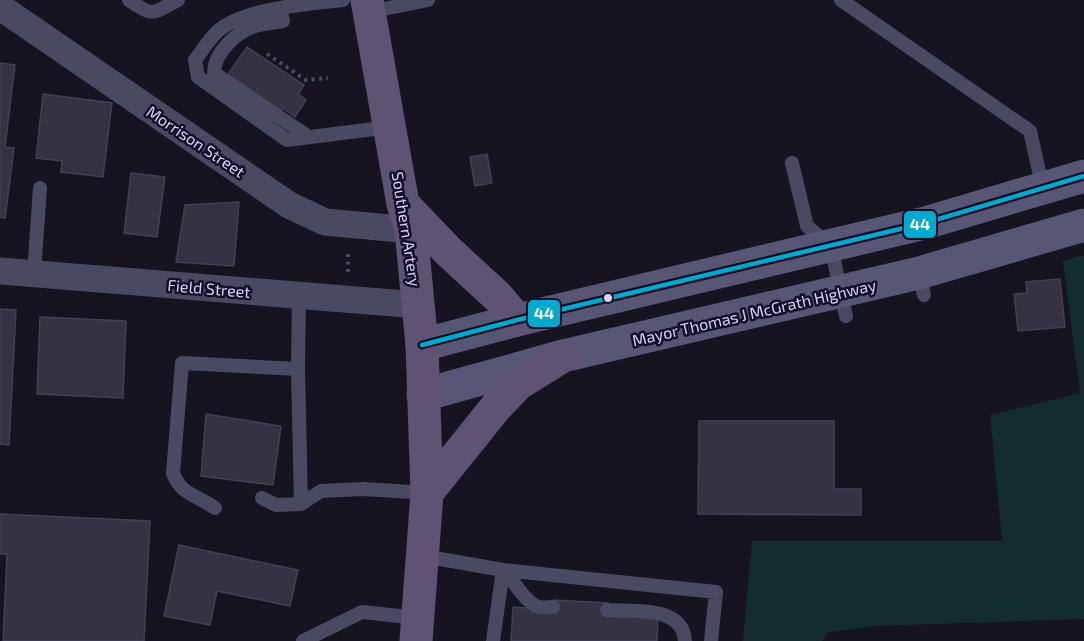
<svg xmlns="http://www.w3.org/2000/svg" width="1084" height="641" viewBox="0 0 1084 641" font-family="'Exo 2',sans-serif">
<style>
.green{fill:#132c2d}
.building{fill:#343243;stroke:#433f54;stroke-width:1.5}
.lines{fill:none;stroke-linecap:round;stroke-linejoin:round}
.path{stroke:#44505f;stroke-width:4;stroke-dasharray:3 4.5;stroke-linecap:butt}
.service{stroke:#4a4962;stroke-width:14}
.minor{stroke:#4a4962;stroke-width:27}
.secondary{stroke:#575674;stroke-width:33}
.primary{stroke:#5e5373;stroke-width:33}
.bus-1-casing{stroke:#130f26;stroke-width:9}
.bus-1{stroke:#00a9ce;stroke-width:4.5}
.bus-dot{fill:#d9d4ff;stroke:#130f26;stroke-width:2}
.labels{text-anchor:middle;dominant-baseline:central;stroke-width:5;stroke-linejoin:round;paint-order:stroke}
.street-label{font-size:16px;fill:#d9d4ff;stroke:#130f26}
.line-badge{stroke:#130f26;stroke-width:2}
.badge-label{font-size:16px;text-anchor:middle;font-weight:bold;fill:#fff}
</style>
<rect width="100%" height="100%" fill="#161421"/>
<path class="green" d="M1084,255v364l-209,7 -46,6 -7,9h-79l9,-100h250l-12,-126 90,-22 -17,-132z"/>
<path class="building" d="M247,47l57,38 -6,9 8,6 -11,17 -12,-9 -3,6 -54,-37z
M0,63l15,2 -10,82 9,1 -9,70 -5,-1z
M43,94l69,9 -9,74 -42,-5 1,-11 -26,-3z
M487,154l5,29 -17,3 -5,-29z
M131,173l34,4 -8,60 -33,-4z
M239,202l-5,64 -58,-4 9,-57z
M1060,279l5,48 -47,4 -4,-37 13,-1 -1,-11z
M0,309l16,1 -7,135 -9,-1z
M40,317l86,4 -3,77 -86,-4z
M206,414l75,12 -8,59 -72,-9z
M699,421h135v68h27v26l-163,-1z
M0,514l150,7 -6,120h-141l4,-87h-7z
M179,545l119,25 -8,36 -73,-15 -7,34 -46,-9z
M554,600l54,3 -1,10 51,3 -1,25h-146l2,-34 40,3z"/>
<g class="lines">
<path class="path" d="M267,54l39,26 22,-2
M348,272v-20"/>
<path class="service" d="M129,0c25,18 24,13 49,0
M343,0c-34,4 -99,8 -125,31 -9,8 -16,20 -23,29l3,17 89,63 103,-13
M841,0l189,131 13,58
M280,8l3,13c-9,2 -19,2 -28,5 -20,7 -41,27 -41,47l95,64
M369,12l59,-12
M792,163l15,63 24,21 15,69
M34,273l6,-85
M919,273l5,22
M299,295l-1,74 3,135
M262,498l14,7 25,-1 20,-13 42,-2 64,4
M215,508c-18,-13 -34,-13 -42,-35l9,-110 116,6
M423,556l80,14 213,22 -5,49
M507,571c5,10 20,33 32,36 4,1 10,0 14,0
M607,610c26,2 76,-5 78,31
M303,641l59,-29 56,6
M493,641l10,-71"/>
<path class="minor" d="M0,7l289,198 36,17 86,8
M0,271l418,34"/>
<path class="secondary" d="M422,345l95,-25 408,-97 159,-47
M423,395l140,-39 356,-83 165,-48"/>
<path class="primary" d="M367,0l36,204 8,26 11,115 5,148 -11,148
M403,204l45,47 50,46 19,23
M427,493l69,-86 22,-23 45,-28"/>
<defs>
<path id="bus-1" d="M422,345l95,-25 408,-97 159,-47"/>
</defs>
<use href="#bus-1" class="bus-1-casing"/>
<use href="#bus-1" class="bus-1"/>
</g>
<circle class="bus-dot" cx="608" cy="298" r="5"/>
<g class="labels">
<g class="street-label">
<text transform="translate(196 141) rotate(34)">Morrison Street</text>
<text transform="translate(407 229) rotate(81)">Southern Artery</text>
<text transform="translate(209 288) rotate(5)">Field Street</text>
<text transform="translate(754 312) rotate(-13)">Mayor Thomas J McGrath Highway</text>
</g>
</g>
<g class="line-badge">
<rect x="903" y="210" width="34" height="29" rx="6" fill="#00a9ce"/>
<rect x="527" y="299" width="34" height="29" rx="6" fill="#00a9ce"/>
</g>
<g class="badge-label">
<text x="920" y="230">44</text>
<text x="544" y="319">44</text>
</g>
</svg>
